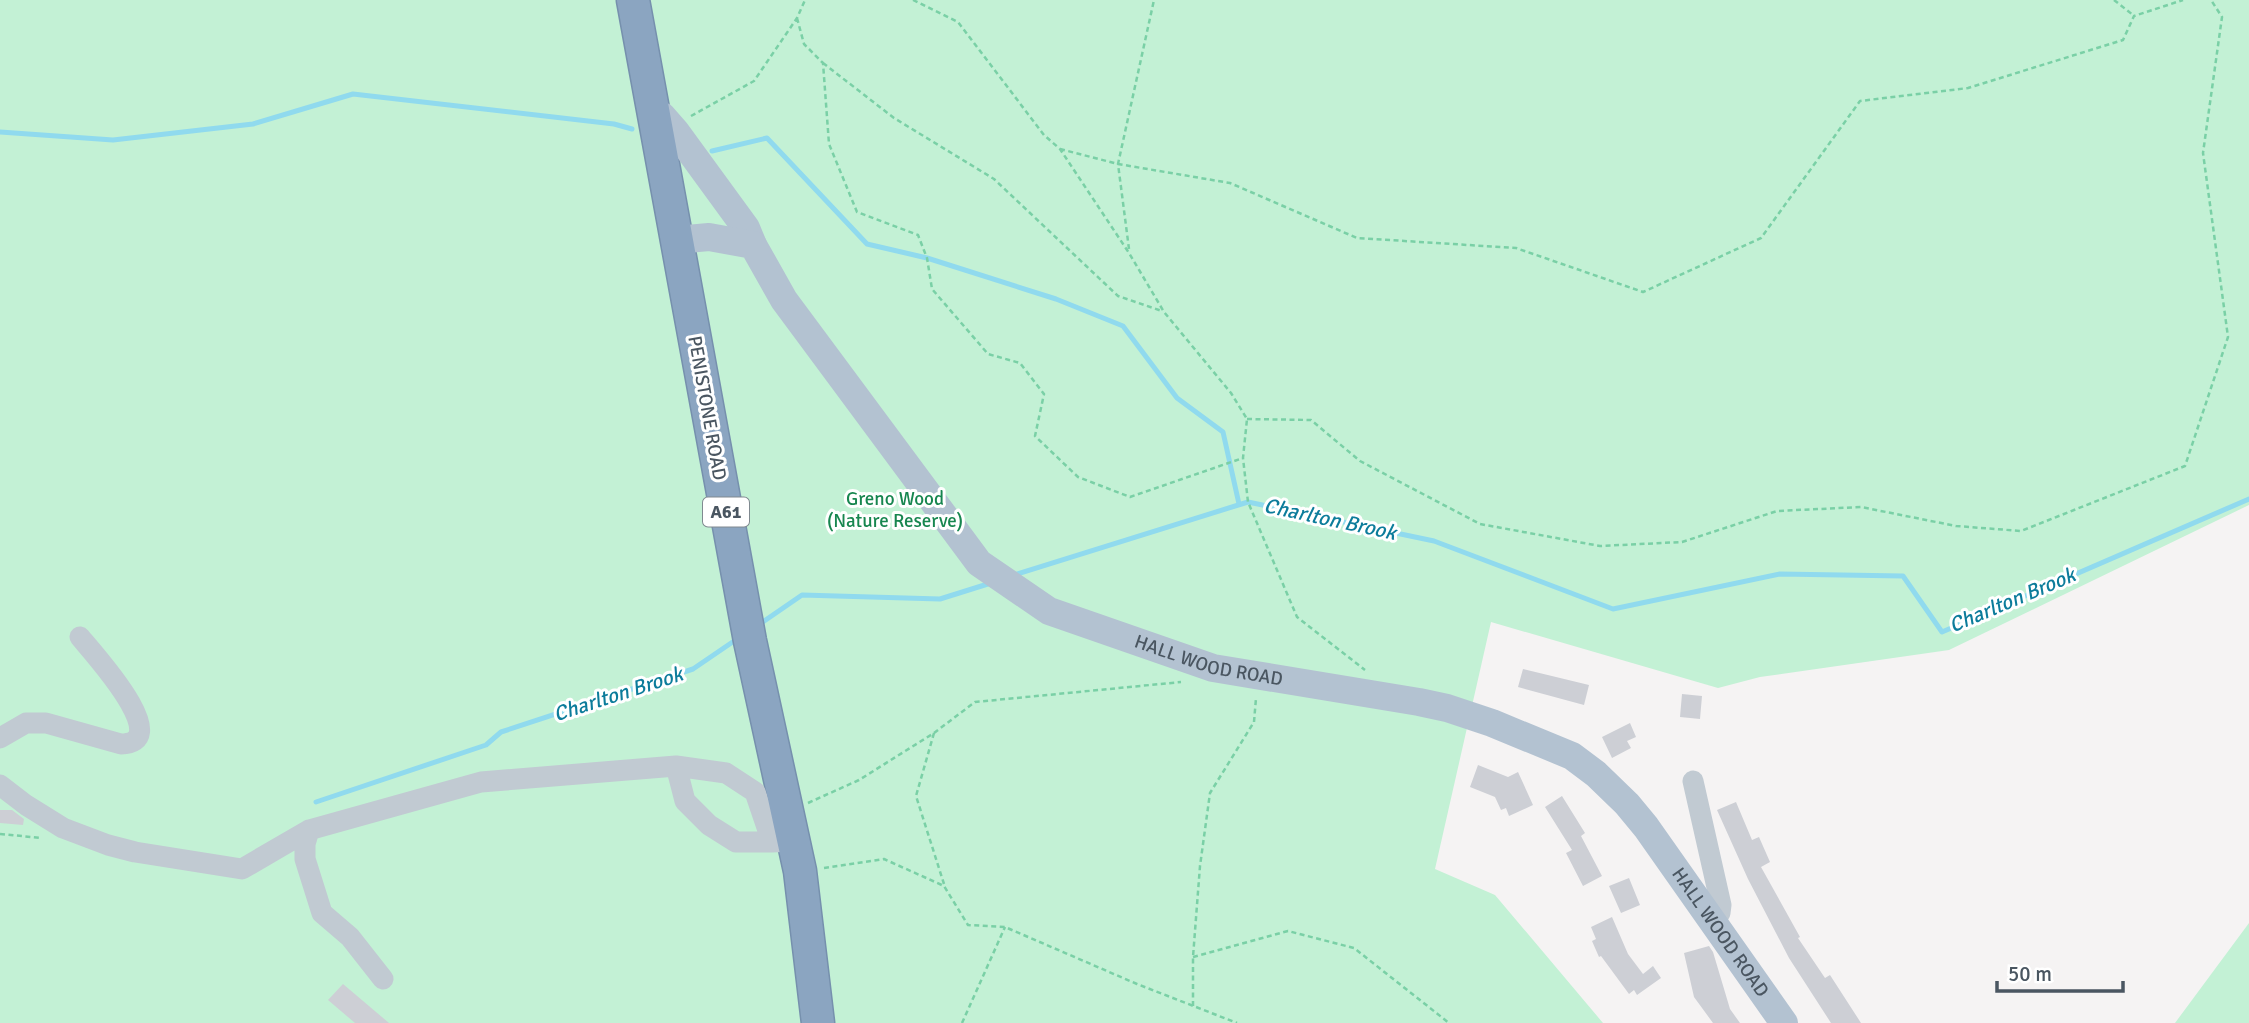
<svg xmlns="http://www.w3.org/2000/svg" width="2249" height="1023" viewBox="0 0 2249 1023" font-family="Signika,sans-serif">
<style>
.green{fill:#c3f1d5}
.lines{fill:none;stroke-linecap:round;stroke-linejoin:round}
.stream{stroke:#90daee;stroke-width:5}
.building{fill:#cdcfd5}
.highway-casing{stroke:#7690ad;stroke-width:35}
.path{stroke:#7ad0a6;stroke-width:2.5;stroke-dasharray:5 3.5;stroke-linecap:butt}
.minor{stroke:#c1cad2;stroke-width:21}
.major{stroke:#b3c2d1;stroke-width:28}
.highway{stroke:#8ba5c1;stroke-width:32}
.labels{text-anchor:middle;dominant-baseline:central;stroke-width:6;stroke-linejoin:round;paint-order:stroke}
.shield{fill:#fff;stroke:#808990;stroke-width:2}
.shield-label{font-size:18px;font-weight:bold;fill:#4a5661}
.street-label{font-size:19px;fill:#4a5661;stroke:#fff}
.park-label{font-size:19px;fill:#17864f;stroke:#fff}
.water-label{font-size:21px;font-style:italic;fill:#0c7c9b;stroke:#fff}
</style>
<rect width="100%" height="100%" fill="#f5f3f3"/>
<path class="green" d="M0,0h2249v505l-300,145 -189,27 -42,11 -227,-66 -56,247 60,26 108,128h-1603z
M2249,923v100h-74z"/>
<g class="lines">
<path class="stream" d="M0,132l113,8 140,-16 100,-30 261,30 18,5
M712,151l55,-13 100,106 60,14 129,41 67,27 54,72 46,34 16,72
M1014,575l234,-73 186,39 179,68 167,-35 123,2 39,56 307,-133
M757,626l45,-31 138,4 51,-16
M316,802l170,-57 15,-13 192,-63 44,-30"/>
</g>
<path class="building" d="M1523,669l66,16 -5,20 -66,-18z
M1682,694l20,2 -2,23 -20,-2z
M1630,723l6,14 -9,4 4,7 -19,10 -10,-21z
M1478,765l30,12 10,-5 15,33 -24,11 -3,-8 -5,2 -6,-13 -25,-10z
M1562,796l23,37 -4,3 21,40 -19,10 -17,-33 6,-3 -27,-43z
M1736,802l16,38 7,-3 11,25 -9,5 39,70 -2,1 27,40 5,-3 31,48h-30l-42,-65 -41,-79 -31,-69z
M0,810h12l12,9 -1,6 -23,-2z
M1629,878l11,27 -19,8 -12,-27z
M1612,917l16,37 15,20 10,-8 8,12 -24,17 -3,-5 -5,4 -28,-38 -2,1 -7,-16 4,-2 -5,-12z
M1709,946l4,6 17,57 10,14h-27l-19,-26 -10,-44z
M343,984l46,39h-34l-27,-23z"/>
<g class="lines">
<defs>
<path id="highway" d="M633,0l117,641 50,230 18,152"/>
</defs>
<use href="#highway" class="highway-casing"/>
<path class="path" d="M913,0l45,22 86,113 16,14 69,104 35,59 67,81 16,26 -4,39 5,44 49,115 68,53
M2114,0l19,15
M797,18l7,26 19,19 6,81 28,68 61,23 9,23 5,31 56,65 32,9 24,31 -9,42 43,41 52,20 113,-39
M823,63l71,55 100,61 124,117 44,15
M691,116l63,-35 43,-63 8,-18
M1060,149l58,15 112,19 127,55 159,10 127,44 118,-54 99,-137 108,-13 155,-48 11,-24 49,-16
M1129,249l-11,-85 36,-164
M1247,419l64,1 49,41 120,63 120,22 82,-4 95,-31 84,-4 95,19 65,5 164,-65 43,-129 -25,-184 19,-136 -11,-17
M934,733l-18,63 28,88
M808,803l51,-23 75,-47 41,-31 206,-20
M0,834l42,4
M824,868l60,-9 60,27 24,39 37,2 132,57 100,39
M1193,957l95,-26 66,17 95,75
M1193,1006v-49l7,-91 10,-73 44,-71 2,-24
M962,1023l43,-96"/>
<path class="minor" d="M0,738l26,-15h20l75,21c55,-1 -28,-91 -41,-107
M676,766l9,35 24,24 27,17h36
M1693,781l28,124 -1,8 -7,8
M0,785l26,20 37,23 45,17 27,7 107,17 67,-39 172,-48 195,-16 50,7 29,19 17,50 20,-1
M309,830l-4,14v15l17,54 28,24 33,42"/>
<g class="major">
<path d="M652,112l10,4 14,16 70,96 7,17"/>
<path id="s1" d="M676,240l33,-3 44,8 31,55 195,263 70,48 164,57 206,34 28,6 45,15 80,33 24,18 31,30 19,23 138,196"/>
</g>
<use href="#highway" class="highway"/>
</g>
<g class="labels">
<rect class="shield" x="703" y="497.5" width="46" height="29" rx="5"/>
<g class="shield-label">
<text x="726" y="512">A61</text>
</g>
<g class="street-label">
<text transform="translate(707 408) rotate(80)">PENISTONE ROAD</text>
<text stroke="none"><textPath href="#s1" startOffset="721">HALL WOOD ROAD</textPath></text>
<text stroke="none"><textPath href="#s1" startOffset="1330">HALL WOOD ROAD</textPath></text>
</g>
<g class="park-label">
<text x="895" y="499">Greno Wood<tspan x="895" dy="22">(Nature Reserve)</tspan></text>
</g>
<g class="water-label">
<text transform="translate(1330 519) rotate(12)">Charlton Brook</text>
<text transform="translate(2012 600) rotate(-23)">Charlton Brook</text>
<text transform="translate(618 694) rotate(-18)">Charlton Brook</text>
</g>
</g>
<path d="M1997 981v10h126v-10" fill="none" stroke="#4a5661" stroke-width="3.5"/>
<text x="2008" y="981" font-size="21" fill="#4a5661" stroke="#ffffff" stroke-width="5" paint-order="stroke">50 m</text>
</svg>
